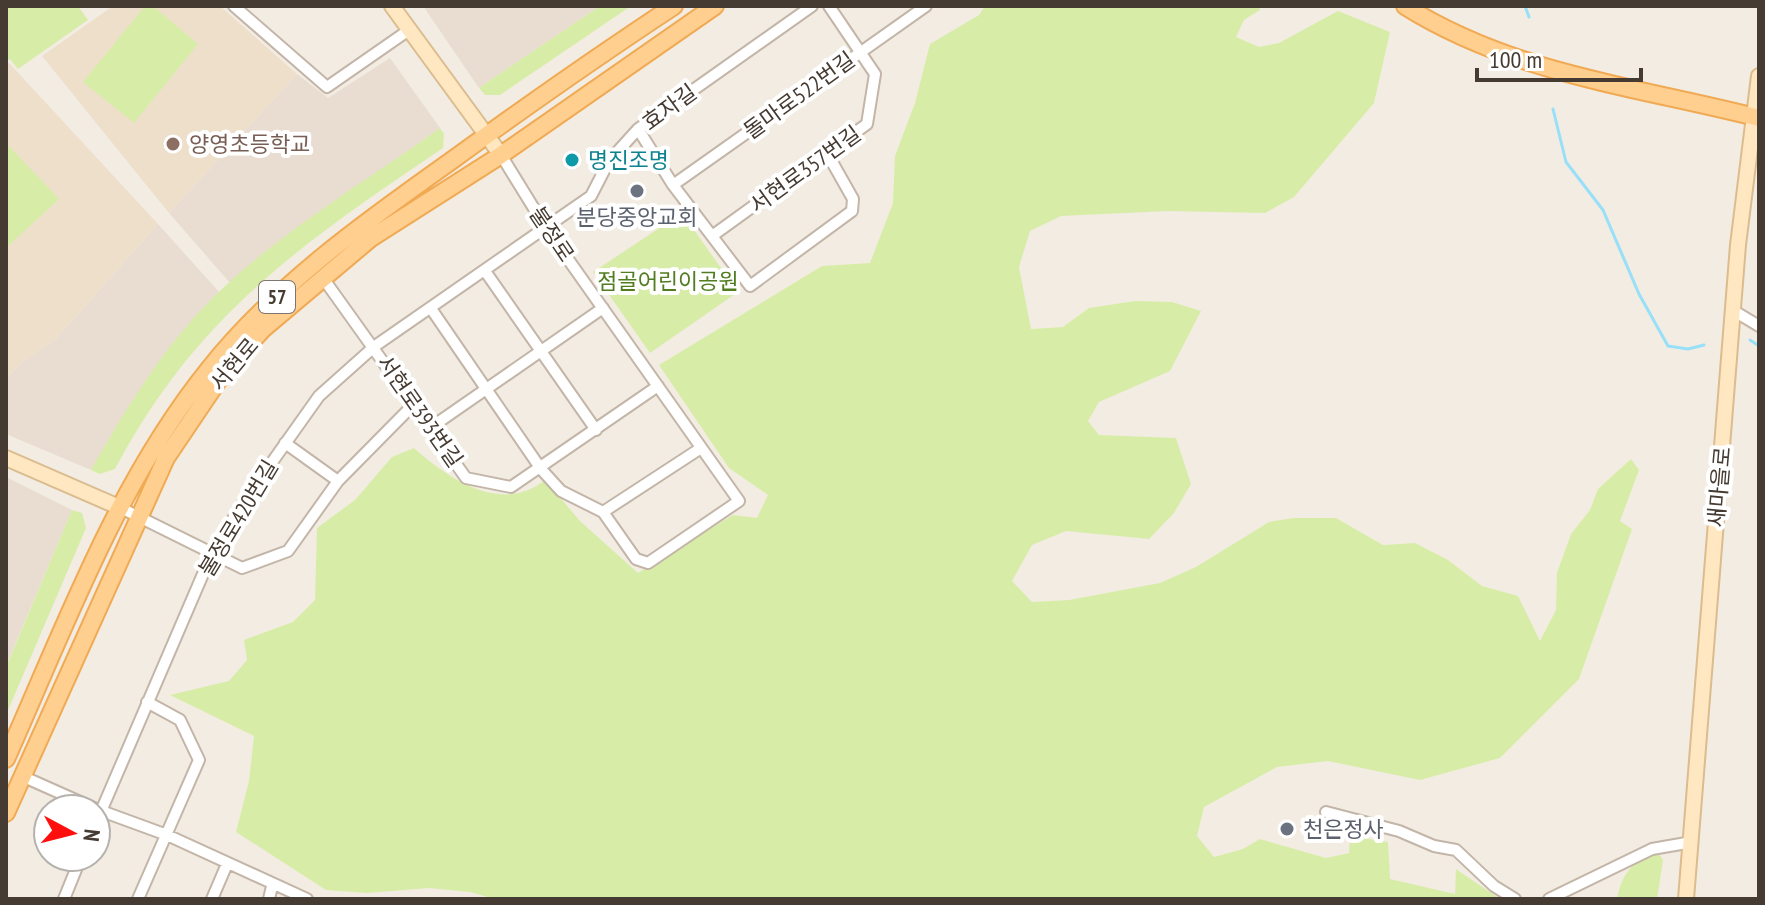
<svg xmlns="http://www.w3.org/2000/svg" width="1765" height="905" viewBox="0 0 1765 905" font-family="'PT Sans Narrow','Noto Sans KR',sans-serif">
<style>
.residential{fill:#e8ddd0}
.education{fill:#eedfcb}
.green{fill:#d7eda7}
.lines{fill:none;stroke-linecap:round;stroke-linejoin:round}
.stream{stroke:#98dff8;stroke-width:3}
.street-casing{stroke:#c3b5a7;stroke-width:14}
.secondary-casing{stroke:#dbbc8f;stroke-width:18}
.primary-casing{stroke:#f0aa54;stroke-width:20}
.street{stroke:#fff;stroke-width:10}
.secondary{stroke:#ffe7c1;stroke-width:14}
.primary{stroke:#ffcf90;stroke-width:16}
.education-dot{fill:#8d6e63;stroke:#fff;stroke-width:3}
.culture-dot{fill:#0f9aa8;stroke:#fff;stroke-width:3}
.worship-dot{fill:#6b7280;stroke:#fff;stroke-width:3}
.labels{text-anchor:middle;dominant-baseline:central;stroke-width:8;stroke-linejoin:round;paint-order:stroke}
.shield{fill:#fff;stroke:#7e7670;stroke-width:2}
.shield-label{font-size:20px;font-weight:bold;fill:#463b32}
.street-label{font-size:22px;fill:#463b32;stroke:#fff}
.education-label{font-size:22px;fill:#785e54;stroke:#fff;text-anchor:start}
.culture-label{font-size:22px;fill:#0d838f;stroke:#fff;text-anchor:start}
.worship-label{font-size:22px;fill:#5b616d;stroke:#fff}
.park-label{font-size:22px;fill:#517d20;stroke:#fff}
</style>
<rect width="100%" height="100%" fill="#f3ece3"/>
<path class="residential" d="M423,6h177l-121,82z
M390,58l50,70 -148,106 -61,50 -62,-71 128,-139 31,24z
M158,224l62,69 -27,27 -48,62 -54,88 -85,-36v-56l16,-16 33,-22z
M6,477l66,33 -66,156z"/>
<path class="education" d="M113,6h107l77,68 -128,139 -127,-157z
M9,63l149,161 -103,116 -33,22 -16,16v-313z"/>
<path class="green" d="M6,6h72l10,14 -70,49 -8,-10 -4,2z
M145,6h8l45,38 -64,79 -51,-41z
M600,6h31l-131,89h-15l-6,-7z
M985,6h274l1,4 -16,10 -8,17 23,10 20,-4 59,-32 52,21 -16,71 -80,94 -29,16 -97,-2 -107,5 -31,15 -11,36 12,62 32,-2 26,-19 46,-7 37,1 29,9 -31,60 -71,31 -11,19 11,14 77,3 15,46 -17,29 -25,26 -83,-8 -34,14 -20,36 20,21 37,-2 91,-17 36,-16 73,-45 24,-4h43l47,27 32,-2 33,17 34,26 36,10 22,45 16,-31 1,-37 14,-39 19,-24 8,-21 33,-30 8,11 -19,51 12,8 -53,150 -79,79 -80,22 -92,-19 -51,6 -73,40 -7,29 17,21 29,-8 17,-10 66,19 23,-5 1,-17 38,6 2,37 65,15 1,-25 44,30h-1005l-25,-7 -41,-4 -62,5 -41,-3 -90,-58 13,-51 5,-45 -84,-41 59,-14 18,-21 -3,-20 49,-18 22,-22 2,-72 38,-28 37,-43 22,-9c35,31 87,67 131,32l35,41 58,52 95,-58 24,3 11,-23 -39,-27 -70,-103 163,-99 48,-3 23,-60 2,-47 20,-53 15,-59 49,-29z
M440,128l4,6 -1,14c-140,95 -246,166 -328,321l-15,5 -9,-4c32,-56 66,-113 111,-161 67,-71 159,-124 238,-181z
M6,143l53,56 -53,49z
M682,213l56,79 -88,61 -57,-81z
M72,510l10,3 4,15 -80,187v-48z
M1658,853l5,7 -6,39h-40c5,-25 15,-39 41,-46z"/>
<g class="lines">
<path class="stream" d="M1525,6l4,11
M1553,109l13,53 37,48 36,84 29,52 20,3 16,-4
M1750,340l9,6"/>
<defs>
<path id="street" d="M234,6l93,81 82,-57
M638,129l35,56 77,101 102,-75 1,-12 -26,-46
M673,185l253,-179
M712,236l155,-112 8,-50 -46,-68
M485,271l111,159
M323,278l143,200 45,9 147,-101
M432,310l109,159 20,22 42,21 33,47 12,4 91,-62 -193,-273 -45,-73
M1734,311l25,15
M430,428l173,-120
M285,443l53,38
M121,508l121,60 46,-17 50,-70 76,-77
M603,512l98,-64
M24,777l72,32
M96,809l71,26 140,64
M1326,812l73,19 35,15 22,4 38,36 21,13
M96,823l116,-270 31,-50 76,-107 56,-50 216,-150 18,-35 29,-32 174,-123
M64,899l17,-42
M138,899l61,-139 -19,-40 -33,-18
M212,899l15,-35
M269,899l3,-13
M1549,899l103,-50 40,-7"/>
<path id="secondary" d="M392,6l109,149
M6,458l115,50
M1686,899l52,-654 21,-169"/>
<path id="primary" d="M1405,6c108,68 233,81 354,112
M6,759c59,-132 111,-276 203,-390 66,-83 156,-147 242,-208 73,-53 147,-105 223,-155
M6,813l160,-355 58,-86 39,-43 108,-91 130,-83 214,-149"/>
</defs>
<use href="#street" class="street-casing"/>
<use href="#secondary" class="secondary-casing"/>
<use href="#primary" class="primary-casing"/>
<use href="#street" class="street"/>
<use href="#secondary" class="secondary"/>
<use href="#primary" class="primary"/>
</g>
<circle class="education-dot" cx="173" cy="144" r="8"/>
<circle class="culture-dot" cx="572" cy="160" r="8"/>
<g class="worship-dot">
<circle cx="637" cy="191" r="8"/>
<circle cx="1287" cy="829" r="8"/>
</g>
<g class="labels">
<rect class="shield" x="259" y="281" width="36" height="32" rx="6"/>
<g class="shield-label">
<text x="277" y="297">57</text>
</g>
<g class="street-label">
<text transform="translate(799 95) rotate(-36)">돌마로522번길</text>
<text transform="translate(669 107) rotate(-36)">효자길</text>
<text transform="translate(805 169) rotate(-36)">서현로357번길</text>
<text transform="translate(552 234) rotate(56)">불정로</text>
<text transform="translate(234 364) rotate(-50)">서현로</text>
<text transform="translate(420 411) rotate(55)">서현로393번길</text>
<text transform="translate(1719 487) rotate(-85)">새마을로</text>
<text transform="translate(238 518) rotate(-59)">불정로420번길</text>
</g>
<g class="education-label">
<text x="189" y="144">양영초등학교</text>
</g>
<g class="culture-label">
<text x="588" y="160">명진조명</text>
</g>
<g class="worship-label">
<text x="637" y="217">분당중앙교회</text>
<text x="1303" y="829" text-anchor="start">천은정사</text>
</g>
<g class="park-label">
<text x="668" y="281">점골어린이공원</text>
</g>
</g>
<rect width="1765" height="905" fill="none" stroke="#463b32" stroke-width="16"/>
<g transform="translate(72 833) rotate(97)"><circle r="38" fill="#ffffff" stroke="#b5b1ad" stroke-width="2"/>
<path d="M0-6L14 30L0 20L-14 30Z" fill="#ff0e0e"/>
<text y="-12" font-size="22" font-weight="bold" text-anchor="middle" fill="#463b32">N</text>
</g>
<path d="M1477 68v12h164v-12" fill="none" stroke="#463b32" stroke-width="4"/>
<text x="1489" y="68" font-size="24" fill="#463b32" stroke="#ffffff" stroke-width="6" paint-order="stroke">100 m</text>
</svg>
